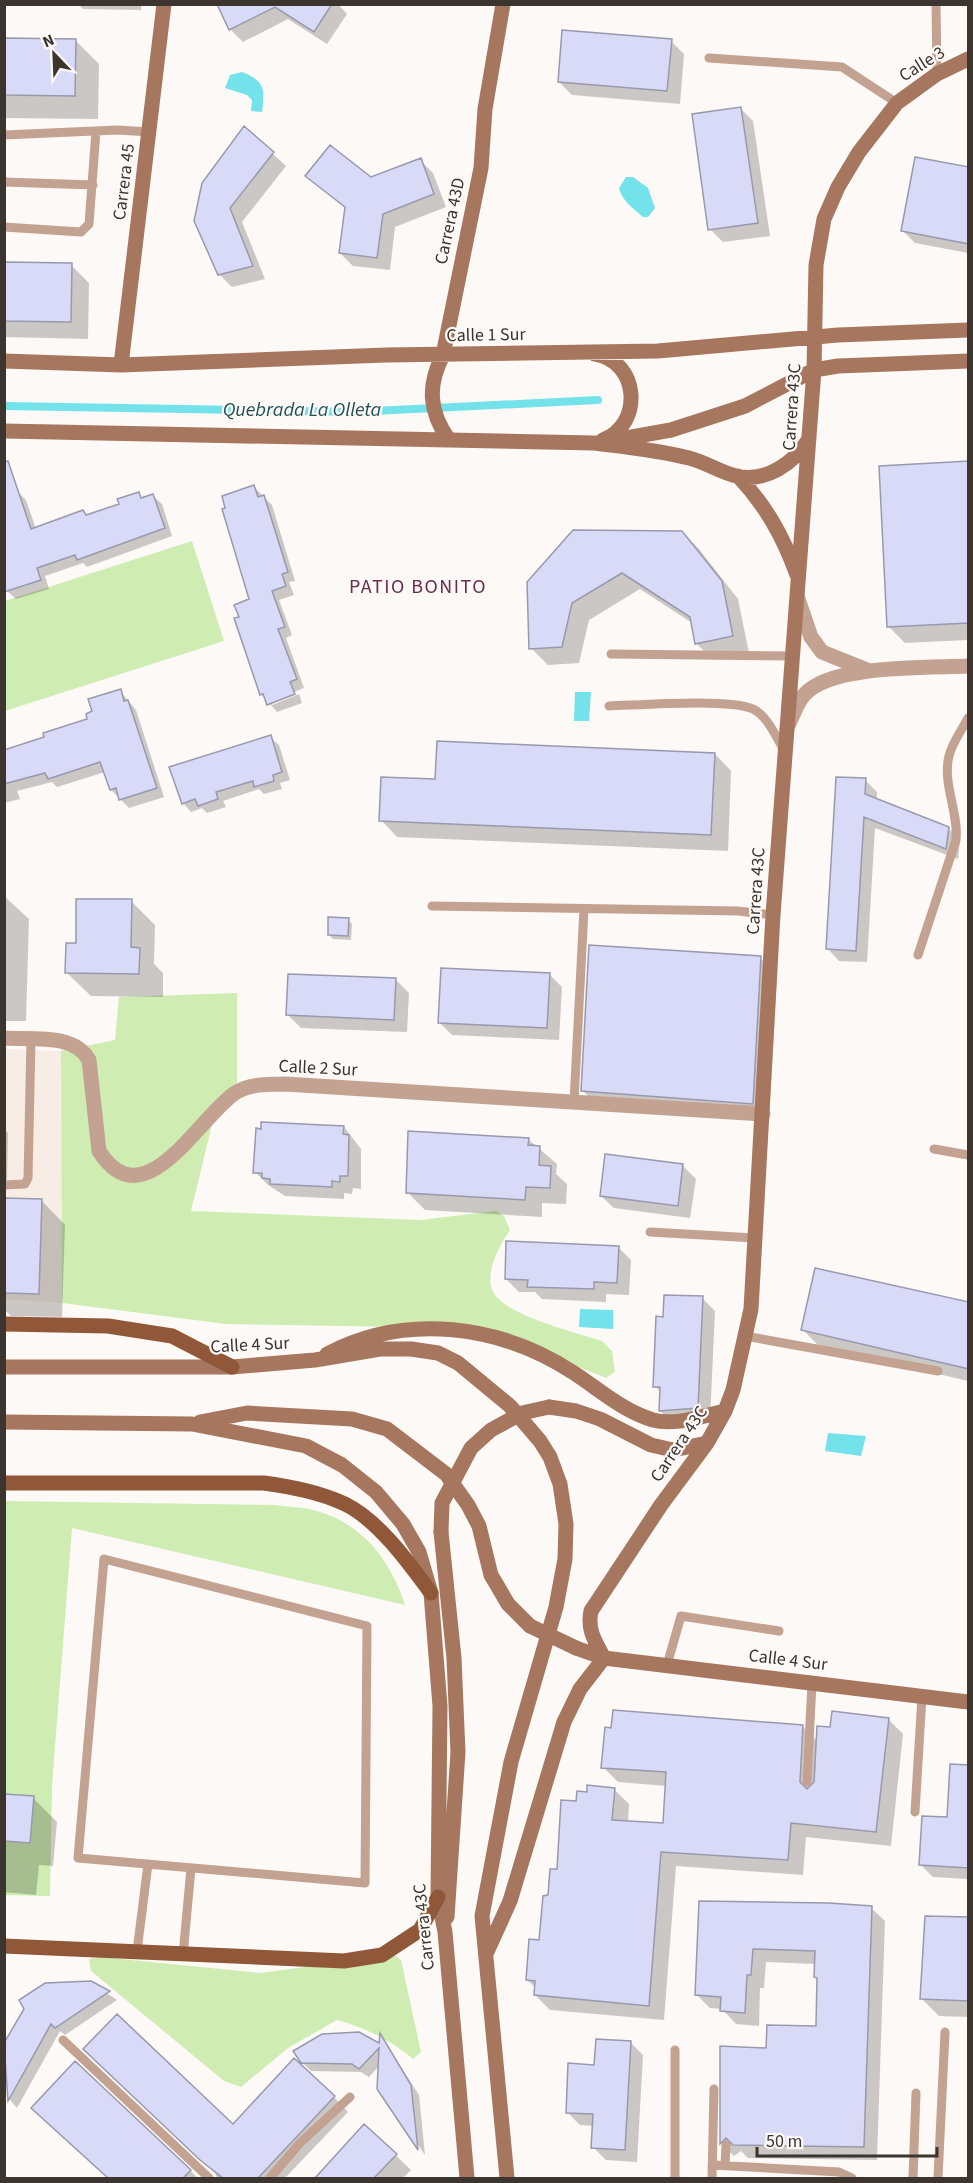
<svg xmlns="http://www.w3.org/2000/svg" width="973" height="2183" viewBox="0 0 973 2183" font-family="'Source Sans 3',sans-serif">
<style>
.built{fill:#f7ede5}
.green{fill:#cfedb3}
.water{fill:#74e2ea}
.shadow{fill:#0003}
.lines{fill:none;stroke-linecap:round;stroke-linejoin:round}
.stream{stroke:#74e2ea;stroke-width:8}
.building{fill:#d8daf8;stroke:#9899ac;stroke-width:1.5}
.lane{stroke:#c3a291;stroke-width:9}
.street{stroke:#c3a291;stroke-width:15}
.secondary{stroke:#a6775e;stroke-width:15}
.primary{stroke:#905839;stroke-width:15}
.secondary-bridge{stroke:#a6775e;stroke-width:15}
.labels{text-anchor:middle;dominant-baseline:central;stroke-width:4.5;stroke-linejoin:round;paint-order:stroke}
.street-label{font-size:18px;fill:#3c342f;stroke:#fdf9f7}
.water-label{font-size:20px;font-style:italic;fill:#205155;stroke:#fdf9f7}
.neighbourhood-label{font-size:20px;letter-spacing:1.5px;fill:#6c2c4d;stroke:#fdf9f7}
</style>
<rect width="100%" height="100%" fill="#fdf9f7"/>
<path class="built" d="M4,1049l57,2 1,252 -57,-4z"/>
<path class="green" d="M192,541l32,100 -219,70v-110z
M237,993v90l-18,13 -28,115 229,9 76,-9 8,5 6,14c-11,16 -28,46 -15,65 15,21 82,38 107,46l10,10 3,21 -9,6 -131,-53 -73,2 -176,-3 -164,-21 -1,-252 54,-11 4,-43z
M5,1501l271,4c13,2 28,2 41,6 46,13 74,50 88,94l-333,-77 -20,258 -2,110 -45,-1z
M394,1955l7,5 20,92 -8,7c-21,-18 -49,-32 -76,-39l-49,28 -47,39 -17,-6 -133,-110 -2,-12 12,-2 159,16z"/>
<path class="water" d="M242,72c23,9 23,17 20,40l-11,-1 1,-11 -5,-5 -22,-7 5,-13z
M626,177h7l15,11 7,20 -7,9h-5c-9,-8 -21,-16 -24,-29z
M575,692h16l-2,29h-15z
M580,1309l33,1v19l-34,-2z
M828,1433l38,3 -5,20 -36,-5z"/>
<path class="shadow" d="M78,4h63v6l-58,-1z
M218,4h120l9,10 -20,30 -39,-25 -45,23 -13,-13z
M4,39l71,1 24,24 -1,55 -94,-1z
M671,41l13,13 -4,50 -108,-9 -13,-13z
M740,108l13,13 17,115 -47,6 -13,-13z
M245,128l41,38 -44,56 23,57 -33,8 -13,-13 -24,-53z
M420,160l13,13 13,34 -51,20 -5,43 -37,-4 -13,-13 6,-44 -39,-33 63,3z
M968,169v84l-53,-10 -13,-13z
M4,263l67,2 18,18 -1,56 -84,-2z
M968,462v178l-63,3 -17,-17z
M254,487l18,18 23,76 -6,1 5,13 -15,5 13,35 -6,3 18,50 -35,14 3,3 27,-11 3,9 -25,9 -16,-18 -21,-77 11,-17z
M18,492l8,8 10,29 47,-17 4,4 34,-11 17,-11 5,5 10,-3 9,8 10,32 -85,31 -4,-4 -38,13 4,13 -33,10 -9,-8z
M682,532l17,17 39,50 11,54 -36,7 -17,-17 -4,-20 -52,-34 -51,31 -10,43 -31,2 -17,-17 -2,-65z
M120,691l16,19 28,87 -35,11 -18,-18 -6,-18 -48,15 -5,-5 -35,9 3,8 -16,4v-51l85,-32z
M270,737l9,8 11,35 -10,3 2,6 -18,5 -5,-5 -36,12 3,6 -19,6 -5,-5 -11,4 -8,-9z
M715,754l16,17 -3,80 -331,-14 -16,-17z
M865,780l12,12v8l71,28 12,12 -2,19 -83,-31 -8,134 -28,-1 -11,-12z
M4,896l25,23 -3,102h-22z
M131,901l24,24 -1,39 9,9v24l-72,-1 -24,-23 10,-28z
M348,920l4,4 -1,16 -18,-1 -4,-4z
M760,958l17,17 -8,145 -169,-12 -17,-17z
M549,974l13,13 -3,53 -107,-5 -13,-13z
M396,980l13,13 -2,39 -106,-4 -13,-13z
M344,1127l17,22v40l-8,-1 -1,6 -8,-1v6l-59,-3 -17,-11 -13,-13z
M4,1129l4,4 -1,47h-3z
M528,1139l29,25 -1,10 11,10 -1,20 -24,-1v14l-117,-7 -17,-17z
M683,1166l13,13 -6,39 -76,-10 -13,-12z
M4,1200l38,1 23,24 -3,92 -51,-1 -7,-7z
M618,1247l13,13 -2,35 -23,-1v8l-64,-3 -7,-7h-16l-13,-13z
M702,1298l13,13 -5,109 -37,3 -13,-12 1,-18 -6,-7 10,-68z
M968,1304v77l-149,-35 -17,-17z
M888,1719l15,15 -12,112 -85,-9 -3,38 -127,-9 -12,154 -114,-10 -15,-15 1,-7 -9,-8 13,-38 10,-45 28,-94 10,-10 26,-4 15,15 -1,19 37,2 2,-39 -49,-4 -15,-15 199,-41 15,15 14,-13z
M968,1766v113l-35,-2 -13,-13 28,-45z
M4,1795l29,3 24,24 -4,44 -14,-1 -3,30 -32,-3z
M700,1903l171,5 14,13 -8,239 -129,-2 -7,-7 -7,5 -13,-13 46,-93 50,-23 2,-47 -4,-3 1,-13 -50,-2 -2,26h-4l-1,38 -23,-2 -14,-15 -12,-1 -14,-14z
M968,1919v98l-29,-1 -17,-17z
M90,1982l27,18 -52,35 -5,-4 -43,77 -7,-8 -5,-55z
M381,2036l38,59 6,60 -46,-67 1,-23 -11,12 -8,-5 -50,-1 -9,-9 78,-17z
M630,2042l13,13 -6,107 -31,-2 -13,-13 1,-21 -14,-1 -13,-13 29,-46z
M76,2063l122,115h-89l-62,-56z
M99,2064l134,62 101,-29 14,15 -63,66h-68l-2,-5z
M365,2126l46,44 -8,8h-86z"/>
<g class="lines">
<path class="stream" d="M4,406l349,6 245,-12"/>
</g>
<path class="building" d="M217,4h115l-18,28 -39,-25 -46,23z
M562,30l110,9 -5,52 -109,-9z
M4,38l72,1 -1,57 -71,-1z
M741,107l17,116 -50,7 -16,-116z
M244,126l30,26 -44,56 23,58 -35,9 -24,-54 8,-38z
M330,145l41,32 50,-19 13,36 -51,20 -6,44 -38,-5 6,-46 -40,-31z
M915,157l54,10v77l-68,-13z
M4,262l68,1 -1,59 -67,-1z
M8,461l23,68 52,-19 3,5 33,-11 -2,-5 22,-7 2,6 12,-4 12,34 -88,32 -2,-5 -38,13 4,12 -37,12v-130z
M969,461v162l-82,4 -8,-161z
M254,485l4,12 6,-2 24,77 -6,2 4,12 -14,5 13,36 -7,2 19,50 -7,3 5,12 -28,11 -4,-11 -3,1 -26,-77 5,-1 -5,-12 15,-6 -27,-90 3,-1 -3,-12z
M573,530l109,1 40,50 11,55 -38,8 -5,-27 -68,-44 -50,30 -10,44 -33,2 -2,-67z
M121,689l3,12 4,-1 29,88 -38,12 -3,-12 -6,2 -10,-28 -52,17 -3,-6 -41,11v-34l40,-13 -1,-4 44,-14 -1,-5 6,-3 -4,-12z
M271,735l11,37 -9,3 1,6 -20,6 -1,-6 -37,11 2,7 -20,7 -3,-7 -13,5 -13,-37z
M437,741l278,12 -4,82 -332,-14 2,-44 54,2z
M836,777l30,1 -1,16 84,33 -3,22 -82,-32 -8,134 -30,-2z
M76,899h56l-1,48 9,1 -1,26 -74,-1 1,-30h10z
M328,917l21,1 -1,18 -20,-1z
M589,945l172,11 -8,148 -172,-13z
M441,968l109,5 -3,55 -109,-5z
M288,974l108,4 -2,42 -108,-5z
M261,1122l83,4 -1,8 6,1 -1,41h-8v6l-8,-1v6l-62,-3v-5l-8,-1v-5h-9l3,-45 5,1z
M408,1131l121,7 -1,7 12,1 -1,19 12,1 -1,22 -24,-1 -1,13 -119,-7z
M605,1154l78,10 -5,42 -78,-10z
M4,1198l38,1 -3,95 -35,-1z
M506,1241l113,5 -2,37 -23,-1v7l-67,-2 1,-7 -23,-1z
M815,1268l154,34v67l-168,-39z
M664,1295l39,1 -5,112 -39,3 1,-24h-7l3,-71 7,1z
M613,1710l190,15 -3,57 7,7 7,-7 3,-56 13,1 2,-16 57,7 -13,114 -85,-9 -3,37 -127,-8 -12,154 -115,-11 1,-14 -9,-1 3,-41 10,1 4,-44 5,-1 2,-26h7l4,-69 15,1 1,-10 10,1v-7l28,3 -3,32 51,3 3,-51 -65,-4 4,-41 6,1z
M950,1764l19,1v103l-50,-3 3,-49 25,1z
M4,1794l30,2 -4,47 -26,-2z
M699,1901l130,2 43,3 -8,241 -131,-2 -7,-7 -6,6v-98l46,2 1,-23 49,1 1,-48 -3,-1 1,-26 -62,-2 -2,26h-4l-2,38 -25,-2 1,-14 -26,-2z
M925,1916l44,1v84l-49,-2z
M91,1981l19,10 -55,37 -4,-4 -43,77 -4,-58 20,-34 -5,-9 26,-17z
M117,2014l116,110 61,-66 41,38 -77,82h-35l-23,-18 -117,-111z
M359,2032l20,11 1,-10 31,52 7,65 -41,-61 2,-41 -20,21 -7,-5 -51,-1 -8,-12 29,-17z
M596,2039l35,2 -6,109 -34,-2 2,-34 -27,-1 2,-50 26,2z
M75,2061l116,109 -8,8h-75l-77,-70z
M364,2124l33,30 -23,24h-59z"/>
<g class="lines">
<path class="lane" d="M936,4l1,70
M709,58l133,9 55,36
M4,135l113,-5 33,2
M4,182l89,3
M4,227l77,5 8,-8 7,-93
M611,654l183,2
M609,706c31,-1 120,-8 144,3 14,6 23,28 31,41
M432,906l306,5 35,4
M918,955l38,-115c3,-27 -14,-57 -7,-84 3,-13 13,-26 19,-38
M574,1102l10,-193
M934,1149l34,6
M4,1185l21,-1 3,-6 3,-138
M650,1232l105,6
M745,1336l193,35
M104,1559l263,67 -2,257 -287,-25z
M667,1665l14,-49 98,15
M807,1782l5,-99
M915,1812l7,-116
M137,1951l11,-87
M183,1955l8,-87
M63,2040l146,138
M675,2050v128
M712,2165l127,7 13,6
M725,2165l1,-20
M270,2178l30,-35 50,-46
M712,2178l2,-89
M913,2178l3,-85
M938,2178l7,-146"/>
<path class="street" d="M798,599l13,38 11,15 45,18
M789,724c4,-9 8,-21 15,-29 26,-31 125,-27 164,-29
M4,1038c29,2 70,-5 85,22l10,91c45,71 100,-34 136,-58 16,-10 32,-8 50,-9l478,30"/>
<path class="secondary" d="M595,354c44,7 49,70 8,86
M4,361l117,4 265,-10 272,-4 180,-16 130,-5
M121,365l43,-361
M4,431l590,12c32,4 63,7 95,15 16,4 31,14 47,18 30,7 58,-13 73,-37
M449,440c-20,-28 -22,-54 -6,-85l38,-187 4,-59 18,-105
M615,440l56,-10 74,-24 69,-36 24,-4 130,-5
M738,476c28,30 45,60 59,99
M327,1354c79,-42 174,-29 247,19 26,17 49,38 79,47 22,6 50,-4 72,-9
M4,1367h228l83,-7 65,-11h31l27,4 20,10 52,43 30,35 10,16 10,27 6,40 -1,35 -9,48 -45,155 -29,154 25,262
M549,1407l27,4 24,8 51,26 22,5 34,-7
M4,1422l188,2 114,22 36,19 34,27 27,32 16,28 12,41 9,113 -2,191 7,35 22,246
M200,1422l47,-9 105,6 35,10 59,45 22,31 11,21 12,49 17,29 22,22
M441,1532l13,126 4,94 -11,165
M576,1648l28,10 364,44
M604,1658c-9,-17 -17,-28 -13,-47l70,-106 46,-62 18,-32 8,-21 18,-81 22,-394 41,-545 2,-105 8,-46 14,-32 21,-35 38,-49 40,-29 31,-15
M486,1954l24,-53 54,-179 16,-33 24,-31"/>
<path class="primary" d="M4,1324l104,2 64,10 60,31
M4,1483h260c28,4 55,9 81,21 33,16 64,59 86,89
M4,1946l340,15 38,-6 38,-25 18,-33"/>
<path class="secondary-bridge" d="M441,1532l1,-29 29,-55 20,-18 31,-17 27,-6
M530,1626l46,22"/>
</g>
<g class="labels">
<g class="street-label">
<text transform="translate(922 64) rotate(-32)">Calle 3</text>
<text transform="translate(124 182) rotate(-83)">Carrera 45</text>
<text transform="translate(450 221) rotate(-78)">Carrera 43D</text>
<text transform="translate(486 335) rotate(-1)">Calle 1 Sur</text>
<text transform="translate(792 407) rotate(-86)">Carrera 43C</text>
<text transform="translate(756 891) rotate(-86)">Carrera 43C</text>
<text transform="translate(318 1068) rotate(3)">Calle 2 Sur</text>
<text transform="translate(250 1345) rotate(-3)">Calle 4 Sur</text>
<text transform="translate(679 1444) rotate(-56)">Carrera 43C</text>
<text transform="translate(788 1660) rotate(7)">Calle 4 Sur</text>
<text transform="translate(424 1927) rotate(-96)">Carrera 43C</text>
</g>
<g class="water-label">
<text x="302" y="410">Quebrada La Olleta</text>
</g>
<g class="neighbourhood-label">
<text x="418" y="587">PATIO BONITO</text>
</g>
</g>
<rect width="973" height="2183" fill="none" stroke="#3c342f" stroke-width="12"/>
<g transform="translate(54 54) rotate(337)" stroke="#fdf9f7" stroke-width="4.5" paint-order="stroke">
<path d="M0-4.5L10 22L0 15L-10 22Z" fill="#3c342f"/>
<text y="-9" font-size="16" font-weight="bold" text-anchor="middle" fill="#3c342f">N</text>
</g>
<path d="M757 2147v9h180v-9" fill="none" stroke="#3c342f" stroke-width="3"/>
<text x="766" y="2147" font-size="18" fill="#3c342f" stroke="#fdf9f7" stroke-width="4.5" paint-order="stroke">50 m</text>
</svg>
